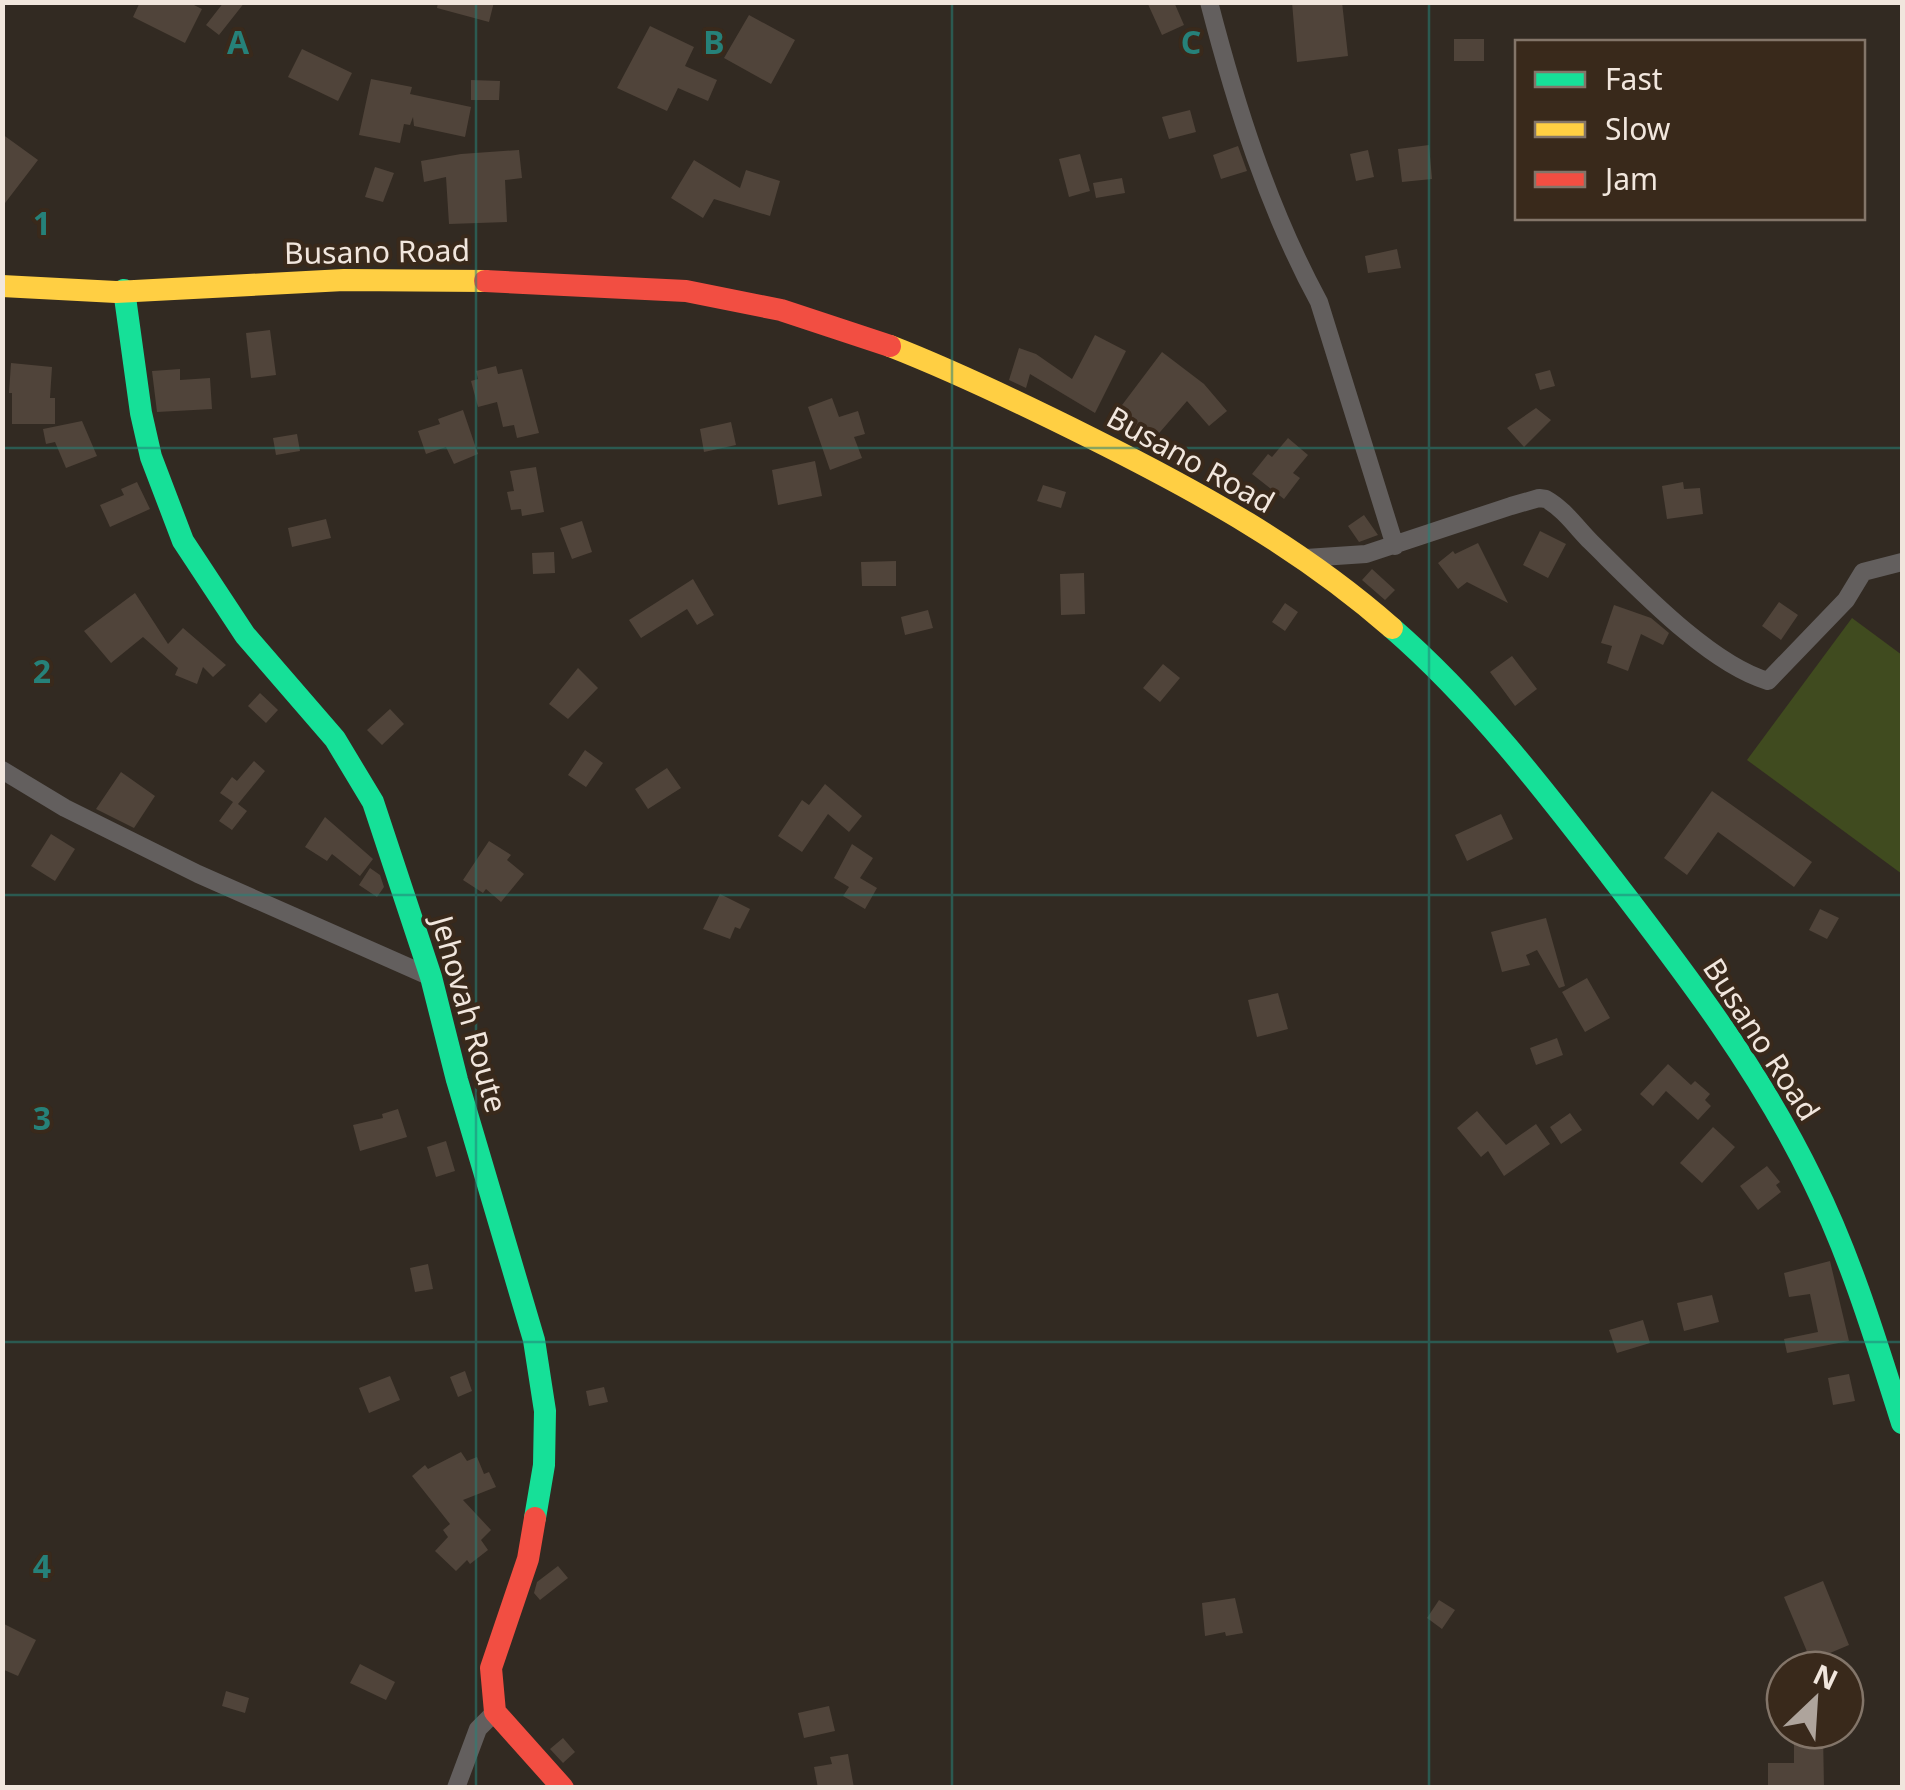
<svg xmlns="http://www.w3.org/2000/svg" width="1905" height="1790" viewBox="0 0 1905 1790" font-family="'Noto Sans',sans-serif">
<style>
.green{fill:#404b1f}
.building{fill:#50443a}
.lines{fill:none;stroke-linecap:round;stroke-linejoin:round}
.street{stroke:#635f5e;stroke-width:18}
.fast{stroke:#16e098;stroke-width:22}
.slow{stroke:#ffcf43;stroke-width:22}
.jam{stroke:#f24e42;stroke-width:22}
.grid{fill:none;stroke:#268179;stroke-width:2.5;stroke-opacity:0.55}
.labels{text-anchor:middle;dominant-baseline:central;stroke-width:8;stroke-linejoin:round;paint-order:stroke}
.street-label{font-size:30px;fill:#f1e6dd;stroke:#39291b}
.grid-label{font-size:32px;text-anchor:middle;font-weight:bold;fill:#268179;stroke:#39291b;stroke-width:8;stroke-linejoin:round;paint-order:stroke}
</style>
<rect width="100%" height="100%" fill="#322a22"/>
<path class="green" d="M1852,618l50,37v219l-155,-114z"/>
<path class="building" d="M140,2h48l14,7 -17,34 -52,-26z
M224,2h21l-26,33 -13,-10z
M438,2h56l-5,20 -52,-14z
M1147,2h27l10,23 -22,10z
M1292,2h50l6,54 -51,6z
M749,15l46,25 -24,44 -47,-26z
M650,26l44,21 -9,19 32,14 -9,21 -30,-13 -11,23 -50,-23z
M1454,39h30v22h-30z
M302,49l50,24 -14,28 -50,-24z
M371,79l41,8 -2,7 61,13 -6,30 -51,-11 -1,-9 -3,8 -6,-1 -4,19 -41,-8z
M471,80l29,1 -1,19h-28z
M1190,110l6,22 -27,7 -7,-22z
M2,134l36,26 -36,47z
M1429,145l3,34 -30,3 -4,-33z
M1238,146l9,25 -26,8 -8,-24z
M519,150l3,28 -17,2 2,42 -58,2 -3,-47 -22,5 -3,-21 40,-7z
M1368,150l6,27 -18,4 -6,-27z
M1080,154l10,37 -21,6 -10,-38z
M694,160l46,28 6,-18 34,11 -10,35 -56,-17 -11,19 -32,-20z
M375,167l19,6 -11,29 -18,-5z
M1122,178l3,15 -29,5 -3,-15z
M1397,249l4,19 -33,5 -3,-17z
M270,330l6,45 -25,3 -5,-45z
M1095,335l31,16 -31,62 -65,-39 -4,14 -17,-8 10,-32 17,6 36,25z
M1162,352l42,32 23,27 -18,15 -22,-25 -40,46 -37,-26z
M11,363l41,4 -2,31h5v26h-43v-31h-3z
M496,366l2,8 24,-5 17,64 -22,5 -3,-13 -11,2 -6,-25 -19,5 -7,-26 7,-2 -2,-8z
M180,369v11l30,-2 2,31 -55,3 -5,-41z
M1550,370l5,16 -15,4 -5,-16z
M832,398l7,19 19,-6 7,23 -11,3 8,21 -32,12 -22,-63z
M1536,408l15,12 -27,27 -17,-19z
M463,410l15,44 -24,10 -8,-17 -20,7 -8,-23 22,-7 -2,-5z
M82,421l15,35 -31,12 -11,-26 -9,2 -3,-15z
M731,422l5,23 -32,7 -4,-23z
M297,434l3,17 -24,4 -3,-17z
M1288,438l20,17 -15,18 7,5 -16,21 -32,-25 16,-20 4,3z
M815,461l7,35 -44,9 -6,-35z
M536,467l8,45 -22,4 -1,-7 -10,1 -4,-18 7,-1 -4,-20z
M137,482l13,27 -40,18 -10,-22 24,-10 -3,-6z
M1683,482l1,7 16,-1 3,26 -36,5 -5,-33z
M1043,485l23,7 -5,16 -24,-7z
M1364,515l14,20 -19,7 -11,-16z
M326,519l5,19 -39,9 -4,-19z
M582,521l10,31 -20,7 -12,-31z
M1540,531l26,13 -18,34 -25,-13z
M1478,543l30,60 -41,-21 -9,7 -20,-26 15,-12 2,3z
M554,552l1,21 -22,1 -1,-21z
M896,561v25h-34l-1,-24z
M1372,569l23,21 -10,10 -23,-20z
M1084,573l1,41 -24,1 -1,-41z
M693,579l21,36 -17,10 -10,-16 -46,29 -12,-18z
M135,593l33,51 15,-16 43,37 -13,12 -10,-10 -6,17 -22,-9 3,-7 -35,-31 -32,26 -27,-32z
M1779,602l19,13 -17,25 -19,-14z
M1285,603l13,9 -13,19 -13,-9z
M1614,605l37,13 18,15 -6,12 -22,-11 -13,37 -21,-8 5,-17 -11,-3z
M928,610l5,18 -28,7 -4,-18z
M1512,656l25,33 -22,17 -25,-34z
M1163,664l17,14 -20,24 -17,-14z
M578,668l20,20 -30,31 -19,-15z
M260,693l18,17 -12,13 -18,-17z
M390,709l14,15 -22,21 -15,-15z
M585,750l18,13 -17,24 -18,-12z
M254,761l11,10 -27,33 9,7 -15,19 -13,-9 14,-19 -13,-9 12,-16 5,4z
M667,768l14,20 -33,21 -13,-20z
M121,772l34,24 -21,32 -38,-19z
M825,784l37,32 -13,16 -21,-18 -26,38 -24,-16 24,-36 7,5z
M1712,791l100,71 -18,25 -76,-55 -31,43 -23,-17z
M1501,814l12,25 -46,22 -12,-26z
M325,817l48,42 -13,17 -28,-22 -5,7 -22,-14z
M51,834l24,15 -20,32 -24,-15z
M489,841l22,14 -4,5 17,14 -23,28 -15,-13 -3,4 -20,-13z
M852,844l21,14 -13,20 17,10 -12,21 -22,-13 6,-9 -15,-9z
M370,868l10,7 4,12 -7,10 -18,-12z
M720,894l30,15 -10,20 -5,-2 -5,12 -27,-10z
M1820,909l19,9 -12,21 -18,-9z
M1546,918l19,68 -6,2 -22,-38 -11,5 4,10 -28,7 -11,-40z
M1587,978l23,40 -25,14 -23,-40z
M1278,993l10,36 -31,8 -9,-37z
M1557,1038l6,17 -27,10 -6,-17z
M1668,1064l23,21 4,-4 15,13 -5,6 6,6 -13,14 -32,-29 -13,15 -13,-12z
M398,1109l9,28 -47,14 -7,-26 30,-7 -1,-4z
M1477,1111l29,34 30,-21 14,20 -46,32 -16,-25 -7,6 -24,-29z
M1570,1113l12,17 -21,14 -11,-17z
M1713,1127l22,20 -33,36 -22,-20z
M446,1141l9,30 -19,6 -9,-30z
M1767,1166l13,16 -4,3 5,7 -23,18 -18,-24z
M1830,1261l19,80 -62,12 -3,-14 34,-7 -8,-38 -21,3 -5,-24z
M428,1264l5,25 -18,3 -5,-24z
M1712,1295l7,27 -35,9 -7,-28z
M1643,1320l7,23 -33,10 -8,-23z
M465,1371l7,20 -14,6 -8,-20z
M1849,1374l6,27 -22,4 -5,-27z
M390,1376l10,24 -31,13 -10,-25z
M604,1387l4,15 -19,4 -3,-15z
M461,1452l6,9 10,-4 7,17 5,-2 7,15 -33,13 28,30 -10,10 7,10 -18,14 -3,-4 -11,11 -21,-20 13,-14 -5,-7 7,-6 -38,-48 13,-11 3,4z
M558,1566l10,12 -28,22 -6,-7 3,-11z
M1823,1581l26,64 -38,16 -27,-64z
M1235,1598l8,35 -17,3 -1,-4 -20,4 -3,-33z
M1439,1600l16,10 -13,19 -15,-11z
M2,1623l34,17 -18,36 -16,-7z
M360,1664l35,18 -9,18 -36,-17z
M226,1691l23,7 -4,15 -23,-7z
M829,1706l6,25 -31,7 -6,-25z
M1794,1733h29l1,55h-56v-25h26z
M563,1738l12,14 -12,11 -13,-14z
M848,1754l6,34h-36l-4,-21 18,-3 -2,-7z"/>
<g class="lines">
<path class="street" d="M1209,2c27,104 59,206 110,300l76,244
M1306,558l60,-4 145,-48 28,-8 7,1c18,10 31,29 45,43 45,44 118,122 177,139l78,-81 17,-28 39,-10
M2,770l63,38 133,66 233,103
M456,1788l22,-59 17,-17"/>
<path class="fast" d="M124,290l17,123 10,44 32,84 62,94 90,104 38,63 58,175 26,103 77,260 11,71 -1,54 -9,53
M1392,628c84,73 153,163 220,250 74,96 148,193 201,303 38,77 63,160 89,242"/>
<path class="slow" d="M2,286l114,6 228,-12 141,1
M890,346c69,27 135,59 201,92 108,54 210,110 301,190"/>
<path class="jam" d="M485,281l201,10 95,19 109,36
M535,1518l-7,41 -37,109 4,44 68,76"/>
</g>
<path class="grid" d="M476,2v1786M952,2v1786M1429,2v1786M2,448h1900M2,895h1900M2,1342h1900"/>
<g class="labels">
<g class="street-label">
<text transform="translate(377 251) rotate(-1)">Busano Road</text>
<text transform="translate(1191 459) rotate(29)">Busano Road</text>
<text transform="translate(470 1014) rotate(74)">Jehovah Route</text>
<text transform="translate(1762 1039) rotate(57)">Busano Road</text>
</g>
</g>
<g class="grid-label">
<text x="238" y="54">A</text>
<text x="714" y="54">B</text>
<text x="1191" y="54">C</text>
<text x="42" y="235">1</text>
<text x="42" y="683">2</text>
<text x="42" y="1130">3</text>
<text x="42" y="1578">4</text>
</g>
<rect width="1905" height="1790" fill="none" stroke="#f1e6dd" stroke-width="10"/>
<rect x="1515" y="40" width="350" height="180" fill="#39291b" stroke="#837569" stroke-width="2.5"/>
<rect x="1535" y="72" width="50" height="15" fill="#16e098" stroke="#837569" stroke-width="2.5"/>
<text x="1605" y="90" font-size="30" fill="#f1e6dd">Fast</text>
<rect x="1535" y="122" width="50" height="15" fill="#ffcf43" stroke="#837569" stroke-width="2.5"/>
<text x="1605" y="140" font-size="30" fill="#f1e6dd">Slow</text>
<rect x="1535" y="172" width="50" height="15" fill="#f24e42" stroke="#837569" stroke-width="2.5"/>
<text x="1605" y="190" font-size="30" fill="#f1e6dd">Jam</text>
<g transform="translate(1815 1700) rotate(25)"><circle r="48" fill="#39291b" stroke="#837569" stroke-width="2.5"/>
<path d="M0-8L18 38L0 25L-18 38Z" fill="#aea49c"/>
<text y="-15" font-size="28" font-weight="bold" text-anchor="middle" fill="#f1e6dd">N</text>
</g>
</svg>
